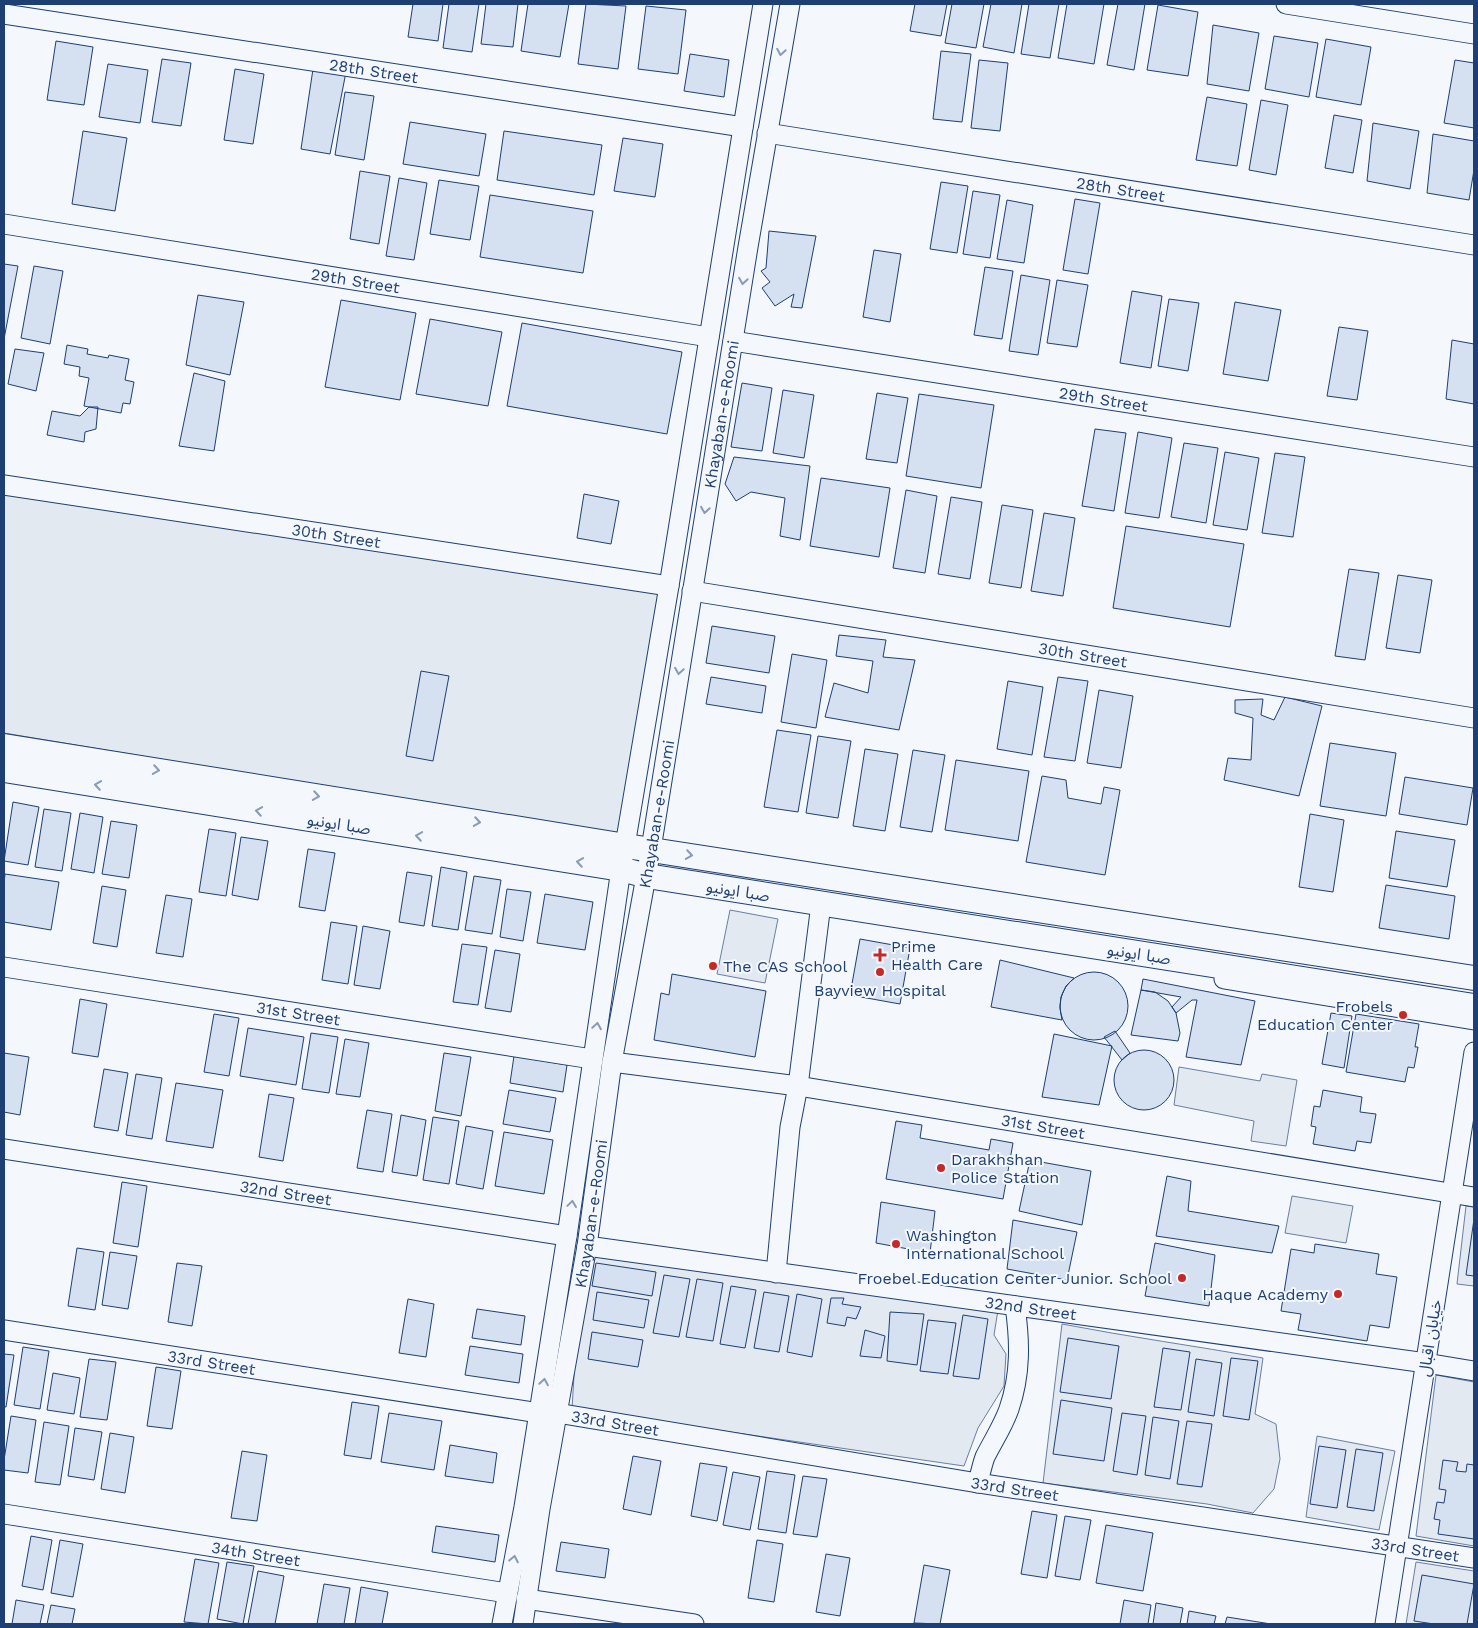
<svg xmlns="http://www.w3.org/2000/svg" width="1478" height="1628" viewBox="0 0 1478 1628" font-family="'Work Sans','Noto Sans Arabic',sans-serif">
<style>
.green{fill:#e3e9f0;stroke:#687fa3}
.building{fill:#d5e0f0;stroke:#1d3f73}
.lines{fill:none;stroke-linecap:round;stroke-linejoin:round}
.minor-casing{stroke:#1d3f73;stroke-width:21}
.major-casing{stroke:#1d3f73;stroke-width:26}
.minor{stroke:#f4f7fb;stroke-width:19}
.major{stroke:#f4f7fb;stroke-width:24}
.oneway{stroke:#889bb7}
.poi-dot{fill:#c62828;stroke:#f4f7fb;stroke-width:2}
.labels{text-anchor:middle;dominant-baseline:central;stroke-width:4;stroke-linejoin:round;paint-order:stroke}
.street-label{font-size:16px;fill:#1d3f73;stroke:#f4f7fb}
.poi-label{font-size:16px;fill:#1d3f73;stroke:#f4f7fb;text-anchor:start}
</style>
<rect width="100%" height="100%" fill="#f4f7fb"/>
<path class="green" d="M4,491l656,102 -40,243 -616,-103z
M730,910l48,9 -13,64 -48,-9z
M1179,1067l81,14 2,-7 35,6 -11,66 -35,-5 3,-20 -80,-16z
M1292,1196l61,10 -7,37 -61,-10z
M1466,1206l8,1v79l-17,-2z
M594,1254l404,56 -4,25 12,19 -2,32 -26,42 -14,38 -392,-57 3,-50z
M1062,1324c67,13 134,22 201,34l-8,56 21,10 4,35 -6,30 -21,24 -46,-9 -164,-21z
M1436,1375l38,7v164l-58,-10z
M1317,1436l78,15 -16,79 -73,-13z
M1416,1562l58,9v53h-68z"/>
<path class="building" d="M413,4h30l-5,37 -30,-4z
M449,4h30l-7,48 -29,-4z
M486,4h32l-5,43 -32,-3z
M528,4h41l-9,53 -39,-6z
M586,4l40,2 -8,63 -40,-5z
M915,4h32l-6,32 -31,-5z
M952,4h32l-8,44 -31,-5z
M991,4h31l-8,49 -31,-6z
M1029,4h30l-9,54 -29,-4z
M1067,4h37l-10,60 -36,-6z
M1118,4h27l-11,66 -27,-5z
M1158,5l40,7 -10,64 -41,-6z
M646,6l40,4 -8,64 -40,-5z
M1213,25l46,8 -10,58 -42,-7z
M1274,36l44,7 -9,54 -44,-8z
M1326,39l45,8 -10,58 -45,-8z
M56,41l37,6 -9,58 -37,-5z
M941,51l30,3 -9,68 -29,-3z
M690,54l39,6 -5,37 -40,-6z
M162,59l29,4 -10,63 -29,-4z
M979,60l29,3 -8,68 -29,-3z
M1455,60l19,3v65l-30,-5z
M108,64l40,6 -8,53 -41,-6z
M235,69l29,5 -11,70 -29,-4z
M313,69l33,3 -16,82 -29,-5z
M345,92l29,4 -10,64 -29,-5z
M1207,97l40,7 -10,62 -41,-6z
M1261,100l27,5 -12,70 -27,-5z
M1334,115l28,5 -9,53 -28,-5z
M410,122l76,12 -7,42 -76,-12z
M1373,123l46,8 -9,58 -43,-8z
M83,131l44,7 -12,73 -43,-7z
M504,131l98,14 -8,50 -97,-15z
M1433,134l41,7v29l-5,30 -42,-7z
M623,138l40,6 -8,53 -41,-6z
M360,171l30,5 -11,68 -29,-5z
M399,178l28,5 -13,77 -28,-4z
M439,180l40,6 -9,54 -40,-6z
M941,182l27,4 -11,67 -27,-4z
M973,191l27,4 -10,63 -27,-4z
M490,195l103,16 -10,62 -103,-16z
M1075,199l25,4 -12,71 -25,-4z
M1007,200l26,5 -9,58 -27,-4z
M769,231l47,5 -14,72 -11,-1 3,-13 -19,12 -13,-18 8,-6 -9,-11 5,-3z
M874,250l27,4 -11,68 -27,-5z
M4,264l14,2 -14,73z
M34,266l29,5 -13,73 -29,-6z
M985,267l28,4 -11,68 -28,-4z
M1021,275l29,5 -12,75 -29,-4z
M1057,280l31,5 -11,62 -30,-4z
M1132,291l30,5 -11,72 -31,-5z
M198,295l46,7 -14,73 -44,-10z
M1169,299l30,4 -11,68 -30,-5z
M341,300l75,13 -16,87 -75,-13z
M1235,302l46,8 -13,71 -45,-7z
M430,319l72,13 -14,74 -72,-12z
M522,323l160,29 -15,82 -160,-28z
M1339,327l29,4 -11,69 -30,-4z
M1452,340l22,4v60l-28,-5z
M67,345l21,4 -1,5 21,4 1,-3 20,4 -4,21 9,2 -4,22 -7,-1 -2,10 -37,-7 5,-28 -10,-2 1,-9 -16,-3z
M15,349l29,4 -8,38 -28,-7z
M194,373l31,8 -11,70 -35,-5z
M742,383l30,5 -10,63 -31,-4z
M783,390l31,5 -10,63 -31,-5z
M877,393l31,5 -11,65 -31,-4z
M919,394l75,11 -13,83 -75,-12z
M89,407h9l-2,22 -11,3 -1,10 -37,-7 5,-24 28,5z
M1095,429l31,4 -12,78 -32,-5z
M1138,432l34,6 -13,80 -34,-5z
M1184,443l34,5 -12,75 -35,-6z
M1225,452l34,6 -12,72 -34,-5z
M1275,453l30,4 -12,80 -31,-4z
M734,457l76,9 -10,74 -20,-4 5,-38 -34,-6 -15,9 -11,-17z
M821,478l69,10 -11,69 -69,-11z
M906,490l31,6 -12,77 -32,-5z
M584,494l35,7 -8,43 -34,-6z
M951,497l31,5 -12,77 -32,-5z
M1002,505l31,5 -12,78 -32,-5z
M1044,513l31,5 -12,78 -32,-5z
M1126,526l118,18 -14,83 -117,-19z
M1349,569l30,4 -14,87 -30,-4z
M1398,575l34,5 -12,73 -34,-5z
M712,626l63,10 -6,37 -63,-10z
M839,635l47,5 -3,17 32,3 -16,70 -74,-13 9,-34 34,10 5,-32 -37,-5z
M792,654l35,6 -11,68 -35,-6z
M421,671l28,5 -16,85 -27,-5z
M711,677l55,9 -4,27 -56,-9z
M1058,677l30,4 -13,80 -31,-4z
M1008,681l35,6 -11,68 -35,-6z
M1099,690l34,6 -12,72 -34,-5z
M1285,697l37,9 -23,90 -75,-16 4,-22 23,2 2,-42 -18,-5v-13l28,-1 -2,16 13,5z
M777,730l34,5 -13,77 -34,-5z
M818,736l33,5 -13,77 -32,-5z
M1330,743l66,10 -10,63 -66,-10z
M865,749l33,5 -13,77 -32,-5z
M913,750l32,5 -13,77 -32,-5z
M956,760l73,11 -11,70 -73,-11z
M1042,776l24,4 2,18 33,6 3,-17 16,3 -15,85 -79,-13z
M1405,777l68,11 -6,37 -68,-11z
M13,802l26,5 -11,58 -24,-4z
M44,809l27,4 -9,58 -27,-4z
M80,813l23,4 -9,56 -23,-4z
M1310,814l34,6 -11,72 -34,-5z
M111,821l26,4 -8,53 -27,-4z
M209,829l27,4 -10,63 -27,-4z
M1396,831l59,9 -8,47 -58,-9z
M241,837l27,4 -10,59 -26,-5z
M308,849l27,4 -10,58 -26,-4z
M441,867l26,5 -9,58 -26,-4z
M407,872l25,4 -8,50 -25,-4z
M5,874l54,8 -8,48 -47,-8v-38z
M474,876l27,4 -9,54 -27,-4z
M1386,885l69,11 -6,43 -70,-11z
M102,886l24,4 -9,57 -24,-4z
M507,889l24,3 -8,49 -23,-4z
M545,894l48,8 -8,48 -48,-7z
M166,895l26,4 -9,58 -27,-4z
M331,922l26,4 -9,58 -26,-4z
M363,926l27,5 -10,58 -26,-4z
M860,939l50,9 -10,56 -50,-9z
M462,944l25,3 -9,58 -25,-3z
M495,950l25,4 -9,58 -26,-4z
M1000,960l74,18 -8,8 -5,11 -1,11 2,12 -71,-13z
M1060 1006a34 34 0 1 1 68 0a34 34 0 1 1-68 0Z
M672,974l94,17 -11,66 -101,-17 7,-47 8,2z
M1143,979l112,22 -14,64 -55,-8 11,-57h-5l-16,13 -4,-6 9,-10 -40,-7z
M1141,990l14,2 13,9 8,12 4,20 -2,8 -47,-6z
M80,999l27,5 -9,53 -26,-4z
M1331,1013l21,3 -8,52 -22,-4z
M214,1014l25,4 -10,58 -25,-4z
M1356,1014l63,10 -4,23h3l-4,21 -6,-1 -3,15 -59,-10z
M248,1028l56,9 -8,48 -56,-9z
M1115,1031l15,22 -8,7 -18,-23z
M311,1033l27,4 -9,56 -27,-4z
M1054,1034l58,12 -13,59 -57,-8z
M345,1039l24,4 -9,54 -24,-3z
M1114 1080a30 30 0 1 1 60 0a30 30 0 1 1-60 0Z
M4,1053l25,4 -9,58 -16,-3z
M444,1053l27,4 -10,59 -26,-5z
M514,1056l53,9 -4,27 -53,-9z
M104,1069l24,4 -10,58 -24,-4z
M136,1074l26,4 -10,61 -26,-4z
M176,1083l47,7 -10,58 -47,-7z
M509,1090l47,8 -6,34 -47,-8z
M1323,1090l39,7 -2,15 16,2 -5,29 -14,-2 -2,10 -42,-7 3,-17 -5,-1 3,-20 6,1z
M269,1094l25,4 -11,63 -24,-4z
M367,1110l25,4 -9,58 -26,-4z
M401,1115l25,5 -9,56 -25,-4z
M433,1117l26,4 -10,63 -26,-4z
M896,1121l26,4 -2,13 69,12 2,-11 22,4 -10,56 -117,-20z
M466,1126l27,5 -10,58 -27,-5z
M504,1132l49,8 -9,54 -49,-8z
M1030,1160l61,11 -9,54 -63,-14z
M1167,1176l24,5 -3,30 91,15 -7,27 -116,-17z
M122,1182l25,4 -9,61 -25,-4z
M881,1202l54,9 -5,42 -54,-10z
M1474,1219v57l-8,-1z
M1013,1220l64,12 -10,48 -60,-11z
M1155,1243l60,12 -6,51 -64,-10z
M1315,1244l64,10 -3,20 21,3 -8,51 -19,-3 -3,16 -69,-11 3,-16 -20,-3 10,-62 23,4z
M77,1248l27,4 -9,58 -27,-4z
M110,1252l27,4 -9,53 -26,-4z
M177,1263l25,3 -10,60 -24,-4z
M596,1263l60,9 -4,24 -60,-10z
M664,1275l26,4 -11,58 -26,-4z
M697,1279l26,4 -10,58 -27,-4z
M731,1286l25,4 -11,58 -25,-4z
M597,1292l52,8 -5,28 -51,-8z
M764,1292l25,4 -10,56 -25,-4z
M797,1294l25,5 -10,58 -25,-5z
M831,1298h13l-2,6 19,3 -5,12 -9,-2 -2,9 -18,-3z
M408,1299l26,5 -8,53 -27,-4z
M477,1309l48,7 -4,29 -49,-7z
M890,1312l34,2 -7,51 -30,-4z
M963,1315l25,4 -9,60 -26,-3z
M928,1320l28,3 -8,51 -28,-3z
M865,1330l20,6 -4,22 -21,-2z
M592,1332l51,8 -5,27 -50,-8z
M1068,1338l51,8 -8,53 -51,-7z
M470,1346l53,8 -4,29 -54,-8z
M23,1347l26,4 -9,58 -26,-4z
M1163,1348l27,4 -9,58 -27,-3z
M4,1354l10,1 -8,52h-2z
M1231,1358l27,3 -9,59 -26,-4z
M89,1359l27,3 -9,58 -27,-3z
M1196,1359l26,4 -8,53 -26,-4z
M156,1367l25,4 -9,58 -25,-3z
M53,1373l27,5 -6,36 -27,-4z
M1061,1400l51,8 -8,53 -51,-7z
M352,1402l27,4 -8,53 -27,-4z
M389,1413l53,8 -8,49 -53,-8z
M1122,1413l24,3 -9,59 -24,-4z
M11,1416l25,4 -8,53 -24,-3v-10z
M1153,1417l26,4 -9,58 -25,-4z
M1187,1421l25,3 -10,63 -25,-3z
M44,1422l25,4 -9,59 -25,-3z
M75,1428l27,4 -8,48 -26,-4z
M110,1433l24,4 -9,56 -24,-4z
M450,1445l47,8 -4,30 -48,-7z
M1319,1446l27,4 -9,58 -27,-4z
M1356,1449l27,4 -9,58 -27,-4z
M242,1451l25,4 -10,66 -26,-3z
M633,1456l28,5 -10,54 -28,-6z
M1443,1460l15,2 -2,9 10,1 1,-8 7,1v74l-36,-5 2,-14 -6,-1 3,-17 7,1 2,-13 -7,-1z
M700,1463l27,4 -10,54 -26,-5z
M767,1471l28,4 -9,58 -28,-4z
M733,1472l27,5 -10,53 -27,-5z
M803,1476l24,3 -10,58 -24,-3z
M1032,1511l25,4 -10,63 -26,-4z
M1065,1516l26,4 -11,60 -25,-4z
M1106,1525l47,8 -10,58 -47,-8z
M436,1526l63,9 -4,27 -63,-10z
M31,1536l21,4 -9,50 -21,-4z
M60,1540l23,4 -10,53 -22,-4z
M757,1540l26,4 -9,58 -26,-4z
M561,1542l48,7 -4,29 -49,-7z
M826,1554l24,4 -10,58 -24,-4z
M195,1559l24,4 -11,61 -24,-2z
M227,1562l27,4 -11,58 -26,-5z
M924,1565l26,5 -10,54 -26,-1z
M258,1571l26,5 -9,48h-27z
M1422,1575l52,9 -7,40h-33l-20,-3z
M324,1584l26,4 -6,36h-27z
M361,1587l27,5 -6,32h-27z
M16,1600l28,5 -4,19h-28z
M1124,1600l27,5 -3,19h-28z
M1156,1603l27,5 -3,16h-27z
M51,1605l24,4 -3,15h-25z
M1189,1611l27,5 -2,8h-27z
M1227,1617l44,7h-46z"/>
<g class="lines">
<defs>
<g id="minor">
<path d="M1286,4l188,30"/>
<path id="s1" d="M4,14l739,113"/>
<path id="s2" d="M767,133l707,112"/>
<path id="s3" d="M4,224l705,113"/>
<path id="s4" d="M733,341l741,116"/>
<path id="s5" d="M4,485l665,101"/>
<path id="s6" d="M692,591l782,127"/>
<path id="s7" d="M4,967l588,92"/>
<path d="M1224,979l250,41"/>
<path id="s8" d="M612,1062l186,24 676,111"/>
<path id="s9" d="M4,1149l563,87"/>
<path id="s10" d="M587,1246l839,117 48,8"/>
<path d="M776,1273l14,-146 8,-41 23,-182"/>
<path id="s11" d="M4,1330l535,83"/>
<path id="s12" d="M557,1413l421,70 496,75"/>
<path d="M978,1483c2,-8 4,-18 7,-26 8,-16 18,-31 24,-48 12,-35 11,-68 6,-103"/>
<path id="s13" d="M4,1514l503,79"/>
<path d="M526,1599l168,25"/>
<path d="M502,1624l22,-117 43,-271 54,-367 48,-283 94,-582"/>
<path id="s14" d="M523,1624l17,-115 47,-263 25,-184 39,-213 97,-602 42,-243"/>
<path d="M1385,1624l89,-572"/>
</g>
<path id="major" d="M4,746l622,100 848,132
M4,770l617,99 26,7 827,130"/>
</defs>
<use href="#minor" class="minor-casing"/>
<use href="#major" class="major-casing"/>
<use href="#minor" class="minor"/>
<use href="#major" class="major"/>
</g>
<defs><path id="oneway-chevron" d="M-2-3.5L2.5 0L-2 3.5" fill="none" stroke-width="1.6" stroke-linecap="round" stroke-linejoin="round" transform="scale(1.25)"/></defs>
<g class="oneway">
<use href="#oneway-chevron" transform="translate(781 52) rotate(100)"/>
<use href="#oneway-chevron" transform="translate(743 281) rotate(99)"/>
<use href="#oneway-chevron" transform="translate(705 510) rotate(99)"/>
<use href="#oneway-chevron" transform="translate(679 671) rotate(99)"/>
<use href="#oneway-chevron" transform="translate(156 770) rotate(9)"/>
<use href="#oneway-chevron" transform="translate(98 785) rotate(-171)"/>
<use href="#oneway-chevron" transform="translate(316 796) rotate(9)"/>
<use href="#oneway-chevron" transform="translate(259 811) rotate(-171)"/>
<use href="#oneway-chevron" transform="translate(477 822) rotate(9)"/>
<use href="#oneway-chevron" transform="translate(419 836) rotate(-171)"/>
<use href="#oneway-chevron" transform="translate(689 855) rotate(9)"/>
<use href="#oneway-chevron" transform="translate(580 862) rotate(-171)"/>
<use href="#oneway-chevron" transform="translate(597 1026) rotate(-81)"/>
<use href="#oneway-chevron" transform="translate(572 1204) rotate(-82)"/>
<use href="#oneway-chevron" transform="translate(544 1382) rotate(-81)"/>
<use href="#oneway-chevron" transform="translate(514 1559) rotate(-79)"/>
</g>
<g class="poi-dot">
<path d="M877.5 947.5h5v5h5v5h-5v5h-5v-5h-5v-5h5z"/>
<circle cx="713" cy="966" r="5"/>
<circle cx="880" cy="972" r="5"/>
<circle cx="1403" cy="1015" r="5"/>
<circle cx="941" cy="1168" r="5"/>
<circle cx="896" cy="1244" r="5"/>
<circle cx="1182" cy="1278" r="5"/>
<circle cx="1338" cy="1294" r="5"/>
</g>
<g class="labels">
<g class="street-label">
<text stroke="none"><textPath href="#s1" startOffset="374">28th Street</textPath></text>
<text stroke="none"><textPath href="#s2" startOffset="358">28th Street</textPath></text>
<text stroke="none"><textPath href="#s3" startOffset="356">29th Street</textPath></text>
<text stroke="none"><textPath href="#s4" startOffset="375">29th Street</textPath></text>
<text stroke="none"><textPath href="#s14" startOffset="1226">Khayaban-e-Roomi</textPath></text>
<text stroke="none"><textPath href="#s5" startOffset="336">30th Street</textPath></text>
<text stroke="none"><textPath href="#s6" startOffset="396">30th Street</textPath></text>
<text stroke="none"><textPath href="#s14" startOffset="821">Khayaban-e-Roomi</textPath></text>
<text transform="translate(339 824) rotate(9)">صبا ایونیو</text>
<text transform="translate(738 891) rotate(9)">صبا ایونیو</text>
<text transform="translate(1139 954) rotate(9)">صبا ایونیو</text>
<text stroke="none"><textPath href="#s7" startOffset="298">31st Street</textPath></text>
<text stroke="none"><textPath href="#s8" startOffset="436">31st Street</textPath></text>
<text stroke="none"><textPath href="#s9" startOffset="285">32nd Street</textPath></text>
<text stroke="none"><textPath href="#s14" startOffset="416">Khayaban-e-Roomi</textPath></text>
<text stroke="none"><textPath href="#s10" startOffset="448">32nd Street</textPath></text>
<text transform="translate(1430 1338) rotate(-81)">خیابان اقبال</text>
<text stroke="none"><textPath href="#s11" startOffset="210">33rd Street</textPath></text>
<text stroke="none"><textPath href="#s12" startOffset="59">33rd Street</textPath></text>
<text stroke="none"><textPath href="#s12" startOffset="464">33rd Street</textPath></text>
<text stroke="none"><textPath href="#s12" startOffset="869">33rd Street</textPath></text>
<text stroke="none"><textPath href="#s13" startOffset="255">34th Street</textPath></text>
</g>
<g class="poi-label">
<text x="891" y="946">Prime<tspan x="891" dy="18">Health Care</tspan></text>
<text x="723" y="966">The CAS School</text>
<text x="880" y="990" text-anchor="middle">Bayview Hospital</text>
<text x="1393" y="1006" text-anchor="end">Frobels<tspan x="1393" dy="18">Education Center</tspan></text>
<text x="951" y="1159">Darakhshan<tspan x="951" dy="18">Police Station</tspan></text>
<text x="906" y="1235">Washington<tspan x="906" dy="18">International School</tspan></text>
<text x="1172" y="1278" text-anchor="end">Froebel Education Center Junior. School</text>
<text x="1328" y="1294" text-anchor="end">Haque Academy</text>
</g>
</g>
<rect width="1478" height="1628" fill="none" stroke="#1d3f73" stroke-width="10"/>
</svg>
